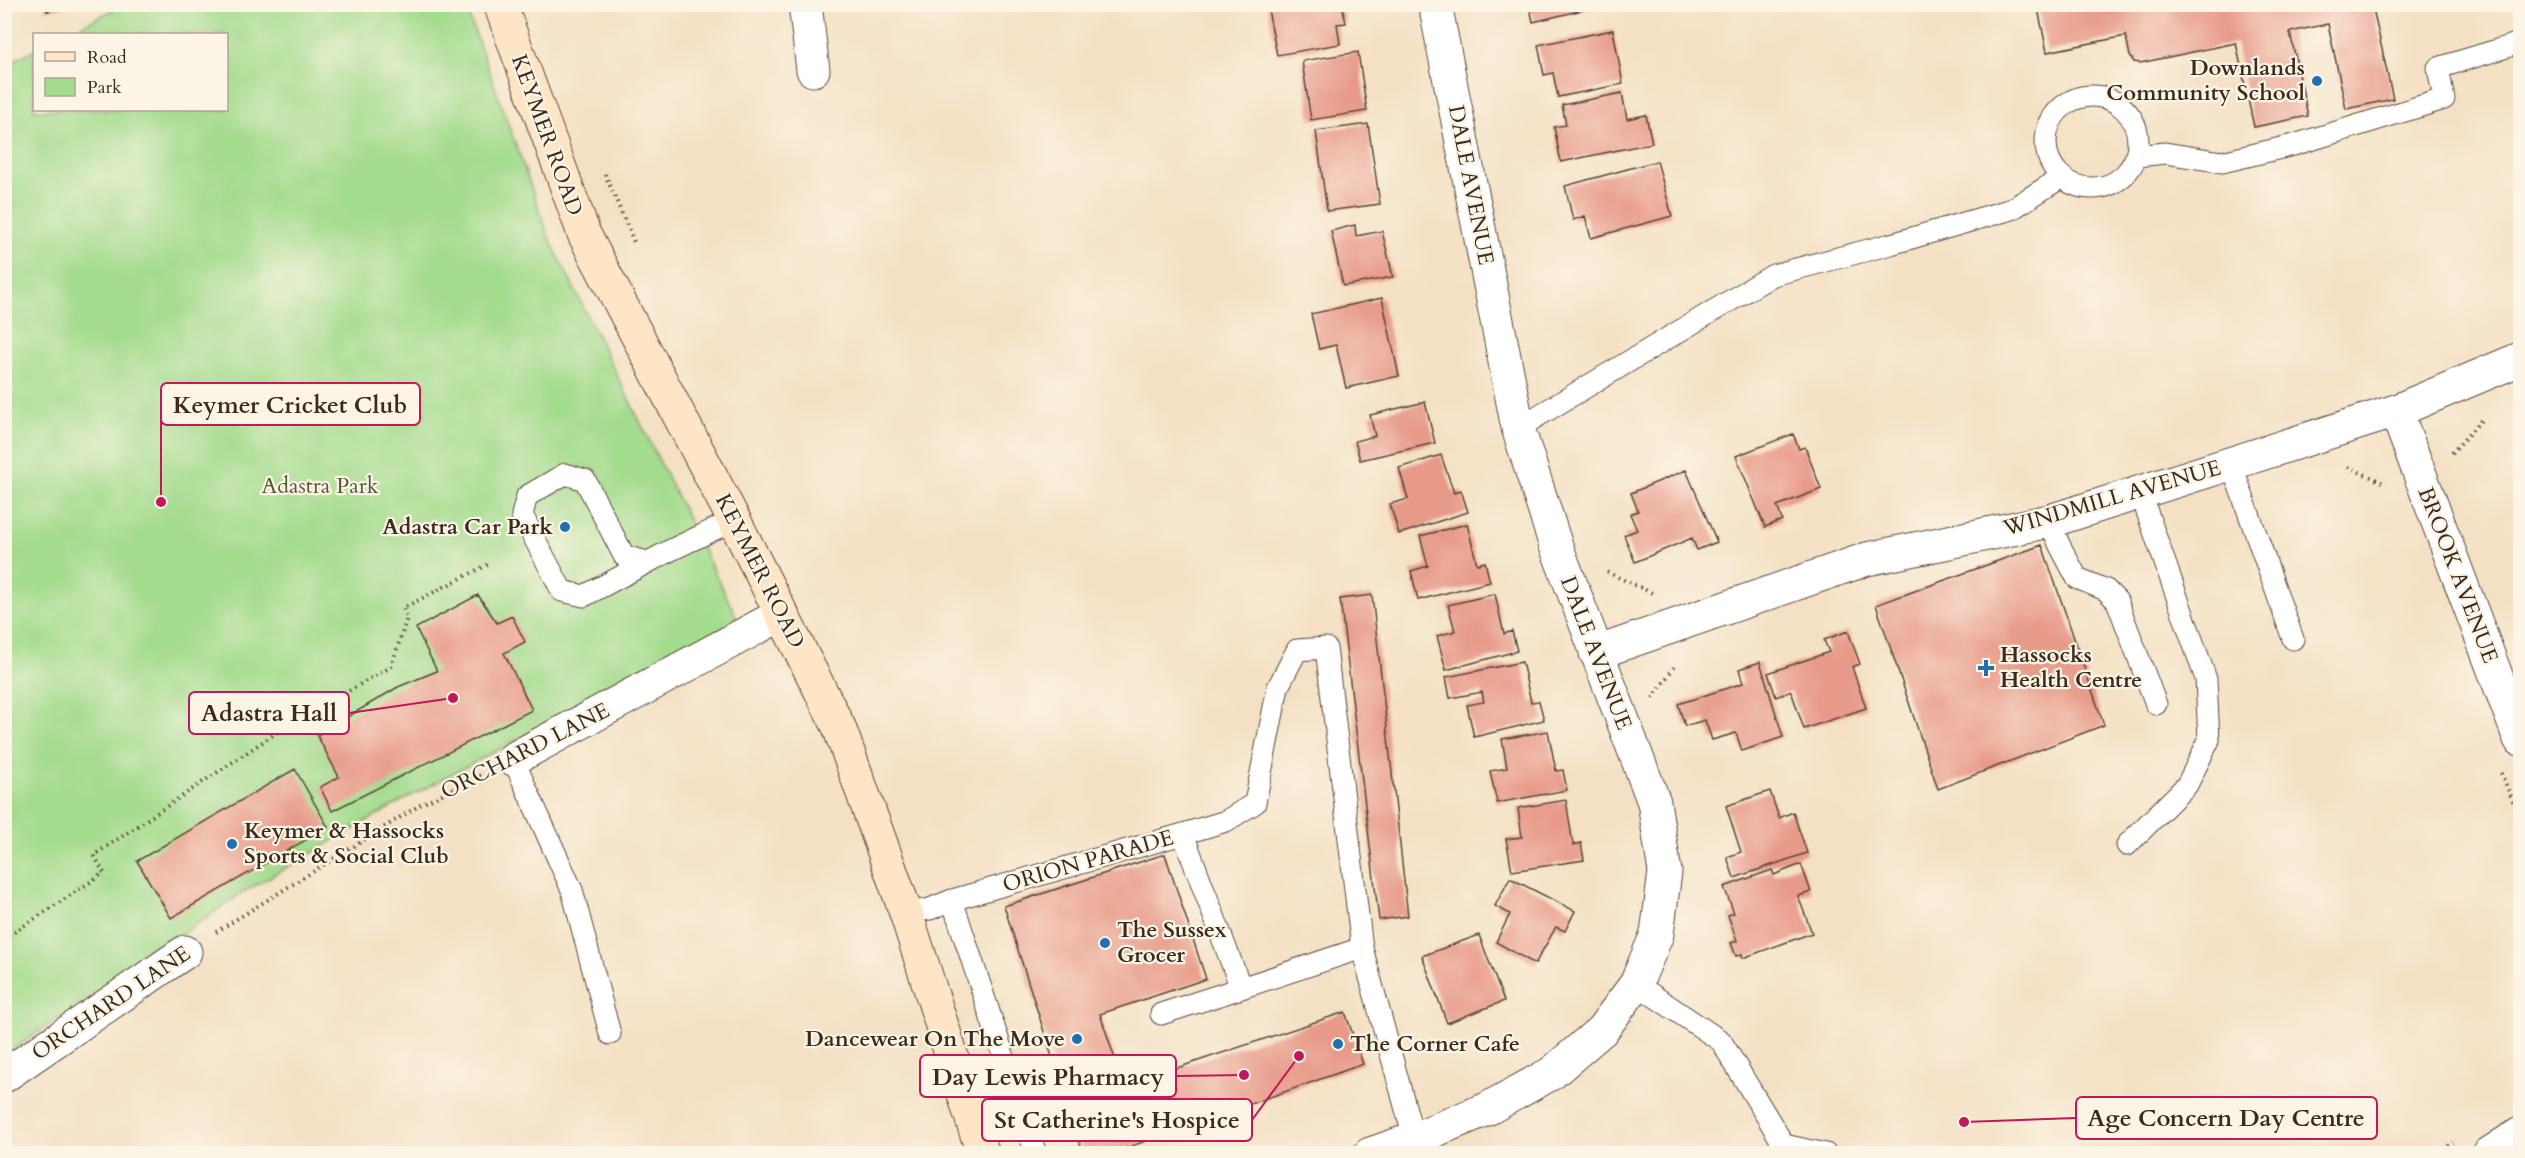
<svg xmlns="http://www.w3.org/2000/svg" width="2525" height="1158" viewBox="0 0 2525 1158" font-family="Cardo,serif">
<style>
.green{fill:#a4dc8e;stroke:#708356;stroke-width:1.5}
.building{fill:#e89a88}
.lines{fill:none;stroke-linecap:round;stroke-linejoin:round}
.lane-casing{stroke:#574537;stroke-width:23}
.street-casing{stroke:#574537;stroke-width:35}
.secondary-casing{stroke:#574537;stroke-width:35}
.path{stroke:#574537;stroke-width:4;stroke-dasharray:1.5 4.5;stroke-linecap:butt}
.lane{stroke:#fff;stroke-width:21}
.street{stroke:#fff;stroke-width:33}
.secondary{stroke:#fde5c5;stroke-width:33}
.poi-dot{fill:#1f6fb2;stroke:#fcf5e5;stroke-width:2}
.labels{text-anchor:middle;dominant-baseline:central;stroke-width:4.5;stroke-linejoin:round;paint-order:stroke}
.poi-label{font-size:22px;font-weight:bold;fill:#3b2a1e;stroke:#fcf5e5;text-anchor:start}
.street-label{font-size:22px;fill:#3b2a1e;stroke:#fcf5e5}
.park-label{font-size:22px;fill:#55563a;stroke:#fcf5e5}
.leader{fill:none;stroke:#c2185b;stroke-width:2}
.callout-dot{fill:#c2185b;stroke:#fcf5e5;stroke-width:2}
.callout{fill:#fcf5e5;stroke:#c2185b;stroke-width:2}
.callout-label{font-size:24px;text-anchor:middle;font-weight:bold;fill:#3b2a1e}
</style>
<rect width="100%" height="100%" fill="#fcf5e5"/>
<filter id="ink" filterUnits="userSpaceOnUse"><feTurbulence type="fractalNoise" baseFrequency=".0167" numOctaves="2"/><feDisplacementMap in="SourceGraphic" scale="12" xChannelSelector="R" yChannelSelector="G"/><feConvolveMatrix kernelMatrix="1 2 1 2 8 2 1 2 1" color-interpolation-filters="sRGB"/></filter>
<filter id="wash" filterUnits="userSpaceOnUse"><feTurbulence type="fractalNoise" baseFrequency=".008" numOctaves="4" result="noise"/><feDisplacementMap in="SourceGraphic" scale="24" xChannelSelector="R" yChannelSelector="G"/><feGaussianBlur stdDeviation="1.35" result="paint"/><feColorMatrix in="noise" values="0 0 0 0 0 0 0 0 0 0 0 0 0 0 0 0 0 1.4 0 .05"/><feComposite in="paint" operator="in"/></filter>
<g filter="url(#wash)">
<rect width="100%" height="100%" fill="#f4e1c5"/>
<path class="green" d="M123,5h342l86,237 188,380 -332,176 -165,95 -237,162v-990l29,-15v60h192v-76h-161z"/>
<g id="blocks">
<path class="building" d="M45,4h22v1l-20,6z
M1529,4h74v1l-70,17z
M2037,4h335l21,95 -47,10 -18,-85 -38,8 18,84 -54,11 -18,-84 -96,20 -6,-1 -4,-6 -4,-20 -79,16z
M1267,5h75l4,18 -9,1 3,20 -63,11z
M1613,30l10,54 -65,13 -5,-24 -9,2 -6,-30z
M1358,52l9,59 -56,9 -9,-59z
M1622,93l5,26 19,-4 6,28 -91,19 -7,-35 12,-2 -4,-20z
M1368,124l12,80 -53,7 -11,-80z
M1657,161l15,55 -81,22 -6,-22 -12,4 -8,-34z
M1355,225l1,11 26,-5 11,46 -50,9 -12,-55z
M1382,298l17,78 -53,12 -10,-43 -17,4 -8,-35z
M1425,402l10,41 -75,17 -5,-19 20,-5 -5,-21z
M1793,434l6,15 6,-2 16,42 -44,17 5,14 -17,7 -29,-71z
M1441,455l13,38 7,-3 7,22 -69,22 -9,-30 18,-5 -9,-31z
M1686,470l31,72 -20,8 -5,-12 -57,24 -11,-27 13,-5 -7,-16 8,-3 -7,-18z
M1467,524l10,40 8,-2 5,20 -72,18 -7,-29 17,-5 -8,-30z
M2042,545l62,180 -166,64 -62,-184z
M1495,594l9,40 8,-3 5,20 -71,19 -9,-34 18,-5 -7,-26z
M478,595l19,28 15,-7 13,26 -21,11 28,57 -200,101 -12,-24 19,-10 -22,-42 81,-48 39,-16 -21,-43z
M1372,595l36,321 -29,4 -39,-321z
M1848,631l12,33 -8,3 14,41 -62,21 -13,-38 -15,6 -8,-24 61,-21 -5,-12z
M1522,662l9,40 8,-1 5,19 -70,17 -7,-32 17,-3 -2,-10 -32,6 -4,-21z
M1760,662l23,75 -41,14 -6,-18 -24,7 -7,-20 -20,6 -7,-22 65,-21 -4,-14z
M1548,731l8,40 7,-1 4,20 -70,13 -7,-32 17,-3 -5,-29z
M295,769l33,58 -157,91 -34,-57z
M1770,791l9,27 14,-6 14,41 -73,25 -7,-21 14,-5 -15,-46z
M1566,800l7,45 8,-2 3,17 -72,11 -6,-32 16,-2 -4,-29z
M1165,854l41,125 -106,35 31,93 41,-14 -7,-21 180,-60 18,52 -254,90h-26l-79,-248z
M1801,864l10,28 -13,4 14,37 -69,25 -1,-4 -6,2 -5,-13 6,-2 -9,-26 6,-2 -10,-26 48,-17 2,5z
M1510,878l65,33 -10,20 -9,-4 -21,37 -39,-22 14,-28 -15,-8z
M1479,935l25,66 -57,22 -25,-67z"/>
</g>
</g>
<g filter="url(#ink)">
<use href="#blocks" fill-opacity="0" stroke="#574537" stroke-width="1.5"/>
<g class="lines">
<defs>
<path id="lane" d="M2046 142a46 46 0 1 1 92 0a46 46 0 1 1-92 0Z
M2137,156l28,-3 57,9 72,-17 150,-46 -6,-31 82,-25
M1518,428l255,-153 118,-31 121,-35 50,-32
M2231,463l62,176
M2050,521l9,23 18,34 29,12 11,11 39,103
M647,562l-23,-6 -39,-76 -20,-6 -38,22 -5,19 40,76 22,5 87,-46 63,-30
M513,759l59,131 38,144
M1183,834l43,-13 29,-18 23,-116 19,-37 29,-2 36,300
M2127,845l60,-60 22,-45 -3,-61 -66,-187
M952,900l84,254
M906,913l24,-4 22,-9 231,-66 58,154 121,-40 52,191
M1636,984l85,57 63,104 42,9
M1161,1014l80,-26"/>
<path id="street" d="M805,4l8,66
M2396,411l124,328
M1596,653l271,-94 183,-38 346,-110 124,-52
M513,759l269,-145
M4,1076l181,-124
M1370,1154l44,-15 73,-30 65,-36 50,-43 34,-46 21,-50 8,-62 -11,-70 -99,-259 -37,-115 -83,-424
M2489,1154l31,-20"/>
<path id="secondary" d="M500,4l84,230 150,286 105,207 67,186 77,241"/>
</defs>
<use href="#lane" class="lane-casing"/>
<use href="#street" class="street-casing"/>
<use href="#secondary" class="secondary-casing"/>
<path class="path" d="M605,174l29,68
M2452,453l31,-35
M2348,467l34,15
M1607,572l45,21
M1653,698l21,-31
M2501,773l19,44
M216,932l204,-127 61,-30
M4,939l100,-66 -10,-18 194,-130 103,-58 16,-49 -4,-10 86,-44
M2439,1154l14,-12"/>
<use href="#lane" class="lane"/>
<use href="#street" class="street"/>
<use href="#secondary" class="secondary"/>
</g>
</g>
<g class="poi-dot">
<circle cx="2317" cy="81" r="6"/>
<circle cx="565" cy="527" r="6"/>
<path d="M1983 659h6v6h6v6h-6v6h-6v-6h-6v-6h6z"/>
<circle cx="232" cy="844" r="6"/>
<circle cx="1105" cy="943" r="6"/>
<circle cx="1077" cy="1039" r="6"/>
<circle cx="1338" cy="1044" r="6"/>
</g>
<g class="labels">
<g class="poi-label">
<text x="2305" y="68" text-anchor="end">Downlands<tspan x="2305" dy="25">Community School</tspan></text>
<text x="553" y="527" text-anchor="end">Adastra Car Park</text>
<text x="2000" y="655">Hassocks<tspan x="2000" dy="25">Health Centre</tspan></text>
<text x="244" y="831">Keymer &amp; Hassocks<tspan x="244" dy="25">Sports &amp; Social Club</tspan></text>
<text x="1117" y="930">The Sussex<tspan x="1117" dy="25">Grocer</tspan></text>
<text x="1065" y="1039" text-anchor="end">Dancewear On The Move</text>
<text x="1350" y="1044">The Corner Cafe</text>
</g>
<g class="street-label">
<text transform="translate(547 135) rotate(70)">KEYMER ROAD</text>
<text transform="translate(1471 185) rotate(79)">DALE AVENUE</text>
<text transform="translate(2112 498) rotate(-16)">WINDMILL AVENUE</text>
<text transform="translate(760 571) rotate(63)">KEYMER ROAD</text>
<text transform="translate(2458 575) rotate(69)">BROOK AVENUE</text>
<text transform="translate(1596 653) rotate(69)">DALE AVENUE</text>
<text transform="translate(525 751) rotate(-27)">ORCHARD LANE</text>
<text transform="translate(1088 861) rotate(-16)">ORION PARADE</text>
<text transform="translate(111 1003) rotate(-34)">ORCHARD LANE</text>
</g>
<g class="park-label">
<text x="320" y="486">Adastra Park</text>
</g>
</g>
<path class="leader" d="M161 502L161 404M453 698L349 713M1244 1075L1176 1076M1964 1122L2076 1118M1299 1056L1252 1120"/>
<g class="callout-dot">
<circle cx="161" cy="502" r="6"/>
<circle cx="453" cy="698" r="6"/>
<circle cx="1244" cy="1075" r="6"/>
<circle cx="1964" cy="1122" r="6"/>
<circle cx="1299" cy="1056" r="6"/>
</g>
<g class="callout">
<rect x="161" y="383" width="259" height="42" rx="6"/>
<rect x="189" y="692" width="160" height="42" rx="6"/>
<rect x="920" y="1055" width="256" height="42" rx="6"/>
<rect x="2076" y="1097" width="301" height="42" rx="6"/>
<rect x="982" y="1099" width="270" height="42" rx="6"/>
</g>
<g class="callout-label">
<text x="290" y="413">Keymer Cricket Club</text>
<text x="269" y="721">Adastra Hall</text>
<text x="1048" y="1085">Day Lewis Pharmacy</text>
<text x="2226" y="1126">Age Concern Day Centre</text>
<text x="1117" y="1128">St Catherine's Hospice</text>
</g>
<rect width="2525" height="1158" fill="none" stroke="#fcf5e5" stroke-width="24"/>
<rect x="33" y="33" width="195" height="78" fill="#fcf5e5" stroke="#afa495" stroke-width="1.5"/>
<rect x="45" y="52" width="30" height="9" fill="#fde5c5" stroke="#afa495" stroke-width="1.5"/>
<text x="87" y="63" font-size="18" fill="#3b2a1e">Road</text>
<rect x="45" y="78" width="30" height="18" fill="#a4dc8e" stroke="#afa495" stroke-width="1.5"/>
<text x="87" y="93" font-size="18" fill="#3b2a1e">Park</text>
</svg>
